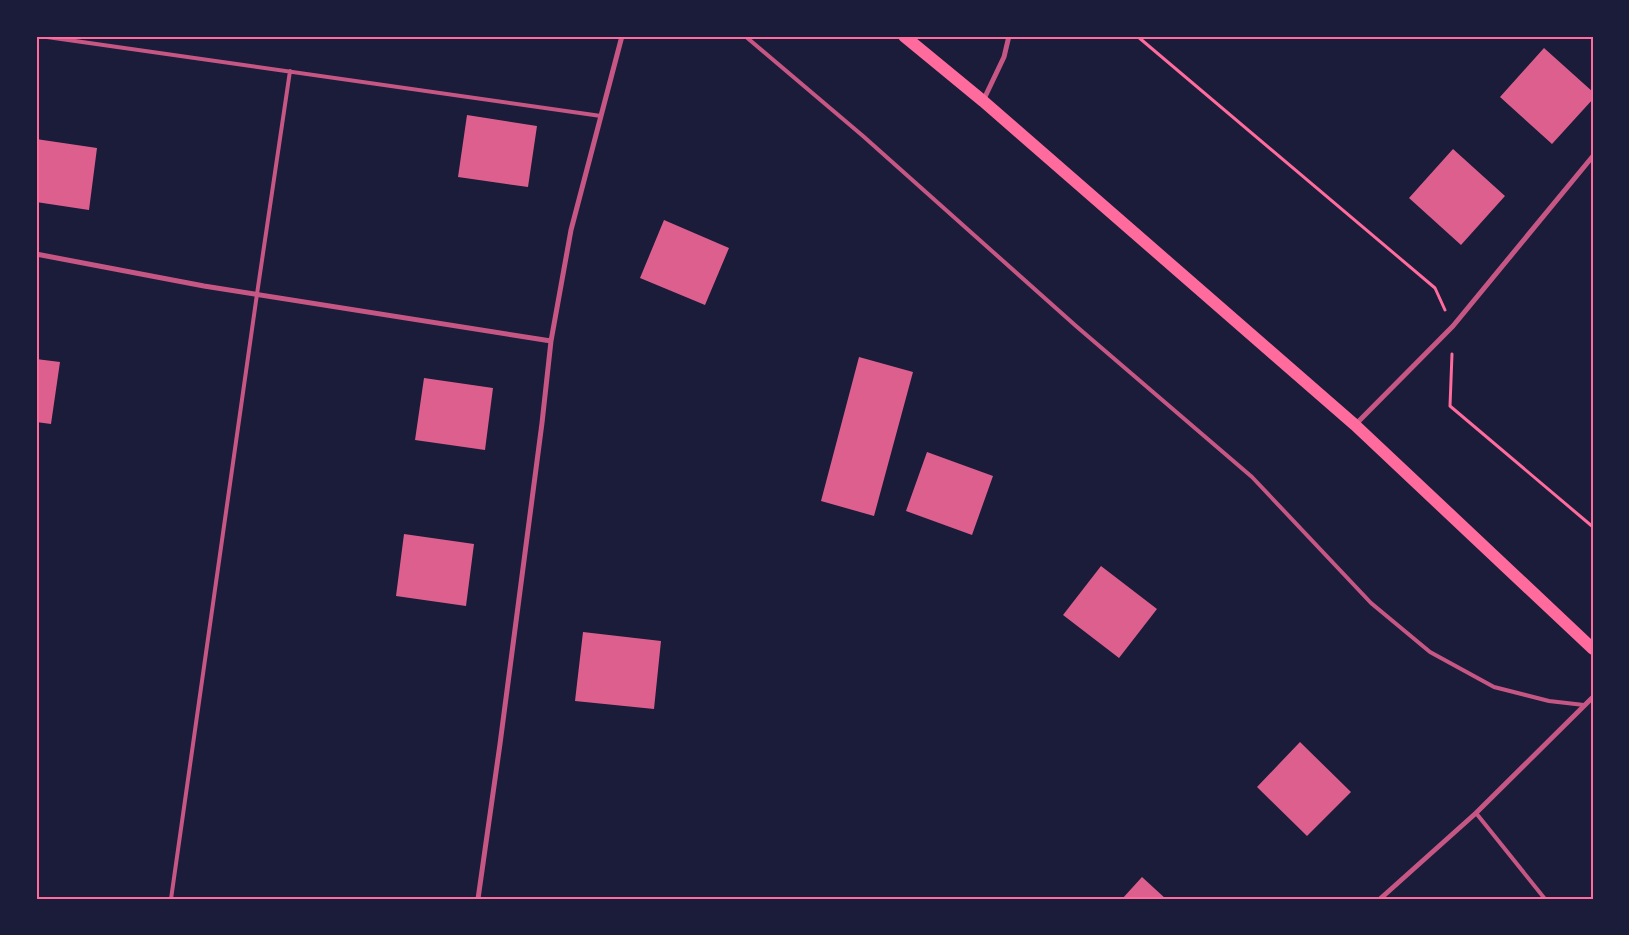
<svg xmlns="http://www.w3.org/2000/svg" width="1629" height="935" viewBox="0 0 1629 935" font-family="Mulish,sans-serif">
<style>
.building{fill:#dd5f8e}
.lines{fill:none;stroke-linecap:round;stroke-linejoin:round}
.path{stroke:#ff6b9d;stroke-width:3}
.service{stroke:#c65784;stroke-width:4}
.minor{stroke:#c65784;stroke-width:5}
.primary{stroke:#ff6b9d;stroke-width:12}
.neatline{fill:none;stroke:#ff6b9d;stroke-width:2}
</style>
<rect width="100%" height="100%" fill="#1b1b3a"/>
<path class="building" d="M1544,48l49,44v7l-41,45 -52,-47z
M467,115l70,11 -9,61 -70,-10z
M36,139l61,9 -8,62 -53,-8z
M1453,149l52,47 -44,49 -52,-47z
M664,220l65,28 -24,57 -65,-27z
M859,357l54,15 -39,144 -53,-15z
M36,359l24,3 -9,62 -15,-2z
M424,378l69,10 -8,62 -70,-10z
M927,452l66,24 -21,59 -66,-24z
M36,531l3,1 -2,12h-1z
M404,534l70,10 -8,62 -70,-10z
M1101,566l56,43 -38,49 -56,-43z
M583,632l78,9 -7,68 -79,-8z
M1300,742l51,50 -44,44 -50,-49z
M1142,877l24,22h-44z"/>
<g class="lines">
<path class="path" d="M1137,36l298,252 10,22
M1452,354l-2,52 143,121"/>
<path class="service" d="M40,36l561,80
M745,36l118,100 213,190 176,151 119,126 59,49 64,35 55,14 35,4
M1476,813l69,86
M171,899l86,-605 33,-223"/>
<path class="minor" d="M983,101l21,-44 5,-21
M36,254l168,32 347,55
M1355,425l98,-99 140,-170
M478,899l22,-155 42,-321 9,-82 20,-111 51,-194
M1380,899l96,-86 117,-116"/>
<path class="primary" d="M904,36l79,65 372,324 238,224"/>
</g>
<rect width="1629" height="935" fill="none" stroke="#1b1b3a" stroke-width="75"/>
<rect x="38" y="38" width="1554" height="860" class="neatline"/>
</svg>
